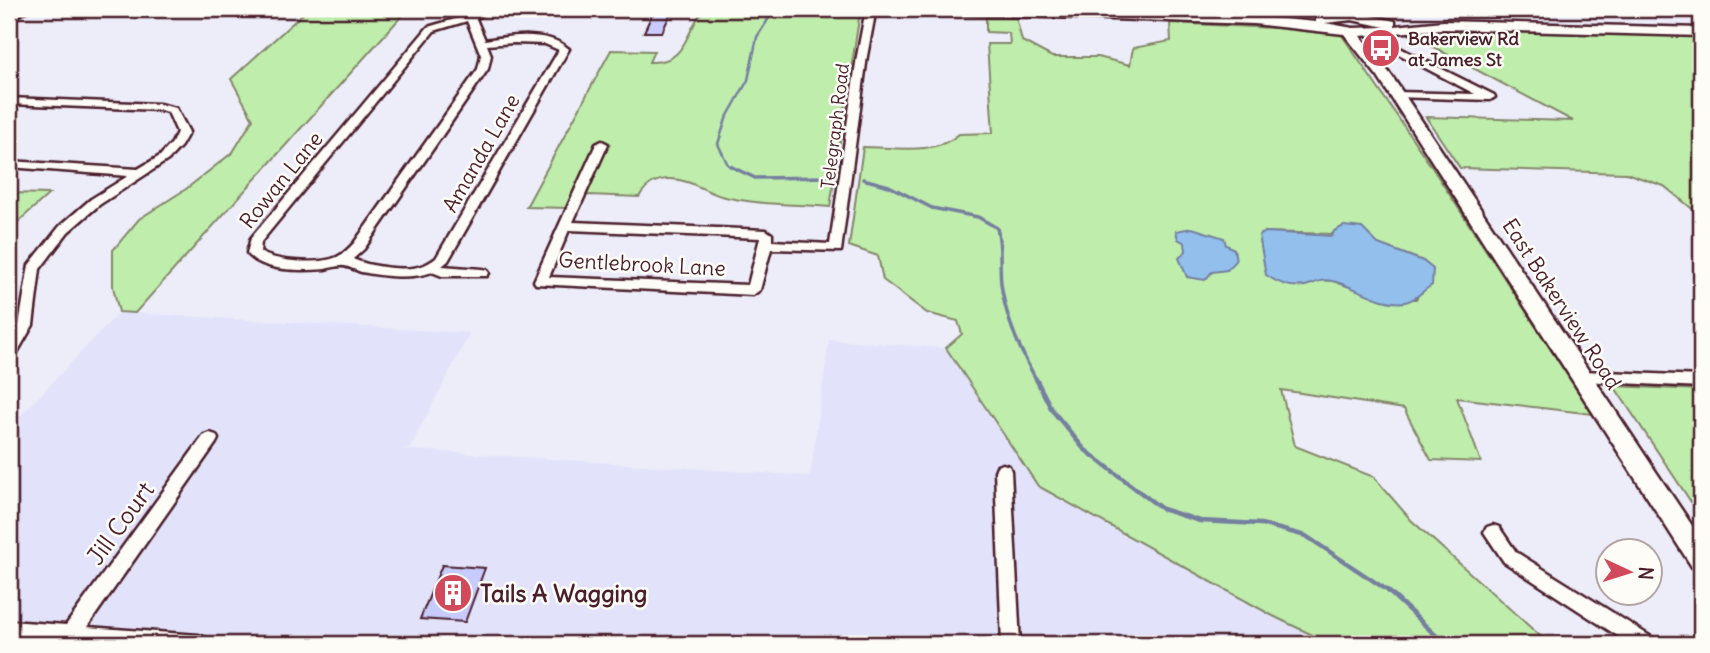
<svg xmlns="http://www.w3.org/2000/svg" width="1710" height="653" viewBox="0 0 1710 653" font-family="Delius,sans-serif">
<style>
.built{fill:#e2e3fa}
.green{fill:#bfedab;stroke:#84866b;stroke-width:2;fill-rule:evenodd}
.water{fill:#92bfec;stroke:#757f9f;stroke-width:2}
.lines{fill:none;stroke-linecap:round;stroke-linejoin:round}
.stream-far2{stroke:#757f9f;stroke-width:2.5}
.stream-far1{stroke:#757f9f;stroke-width:3.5}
.stream{stroke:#757f9f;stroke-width:4.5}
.building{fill:#c7cbfe;stroke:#4a1f2b;stroke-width:2}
.street-casing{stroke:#4a1f2b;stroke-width:5}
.secondary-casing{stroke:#4a1f2b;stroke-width:5}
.street{fill:#fdfcf7;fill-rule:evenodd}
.secondary{fill:#fdfcf7;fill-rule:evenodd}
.labels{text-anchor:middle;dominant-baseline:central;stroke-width:5;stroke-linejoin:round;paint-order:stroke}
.far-poi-label{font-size:18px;font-weight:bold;fill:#4a1f2b;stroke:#fdfcf7;text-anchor:start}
.far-street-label{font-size:18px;fill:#4a1f2b;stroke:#fdfcf7}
.street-label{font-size:21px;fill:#4a1f2b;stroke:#fdfcf7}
.near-street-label{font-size:24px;fill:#4a1f2b;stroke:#fdfcf7}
.near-poi-label{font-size:24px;font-weight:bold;fill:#4a1f2b;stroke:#fdfcf7;text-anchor:start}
</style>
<rect width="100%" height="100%" fill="#ededf9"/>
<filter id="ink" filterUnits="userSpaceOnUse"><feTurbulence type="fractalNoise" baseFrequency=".0143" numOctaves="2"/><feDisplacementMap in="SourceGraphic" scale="14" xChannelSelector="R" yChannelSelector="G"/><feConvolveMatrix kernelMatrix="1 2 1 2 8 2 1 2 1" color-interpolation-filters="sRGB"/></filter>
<g filter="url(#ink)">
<path class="built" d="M1256,9h73l-1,6 -11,3 -58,-2z
M119,312l351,21 -60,115 -10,1 410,27 19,-136 117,8 92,138 235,130 58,28h-1322v-216z"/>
<path class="green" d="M308,9h100l-273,304 -16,-1 -6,-25v-37l26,-31 47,-30 47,-37 20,-33 -22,-40z
M704,9l156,3 -30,195c-35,-3 -74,-2 -109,-11 -17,-5 -32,-17 -51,-17 -15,0 -24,6 -31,18l-50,-2 -20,13 -43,-1 85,-157 43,1 -5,11c38,2 35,-29 55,-53z
M986,16l30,1 6,24 30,16h46l32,8 3,-17 38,-7 -1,-18 169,8 88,129 166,254 -136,-16 24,64 -50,-2 -27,-51 -123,-19 14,56 79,31 37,43 138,124h-218l-58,-28 -235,-130 -92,-138 16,-14 -4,-13 -31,-8 -44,-33 -5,-24 -29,-10 14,-99c30,0 72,9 96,-13l34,-1 -6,-89h23l-1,-11 -23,-1zM1266,232l101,3 11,9 45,17 9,24 -12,7 -4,7 -35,-1 -48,-17 -15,-1z
M1530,32l171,4v180l-37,-30 -38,-13 -166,-5 -34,-51 147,4 -166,-88z
M9,193l40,1 -40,36z
M1614,386l87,4v127z"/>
<path class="water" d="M1344,226l18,2 16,16 45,17 10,8 -1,16c-10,6 -16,15 -27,17 -24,4 -49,-16 -73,-21 -8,-2 -13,0 -20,3 -16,6 -33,0 -46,-9l-7,-40 7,-3 66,4 2,-5z
M1192,228l32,10 2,7 8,4 2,12 -9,9 -15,2 -7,8 -18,-3 -8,-19 7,-7 -1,-8 -7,-4 -2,-8z"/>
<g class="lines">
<path class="stream-far2" d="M734,168l-6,-3 -10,-21 8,-25 22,-39 9,-43 17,-27"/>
<path class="stream-far1" d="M730,166l25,12 76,-1
M863,179l26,7 43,22 46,9 19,11c5,18 2,36 4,55 4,34 19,68 36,98"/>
<path class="stream" d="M1036,379l16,31 32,39 78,60 38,12 61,3 45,12 81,54 58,54"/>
</g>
<path class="building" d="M653,12l18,1 -9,19h-18z
M442,565l43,3 -20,54 -45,-3z"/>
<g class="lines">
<defs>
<path id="street" d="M18,9h11l-20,12v-7z
M479,9h10l-13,10 9,21c26,-4 62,-10 84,9l-121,212 -6,5 40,3 5,1 2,3 -2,3h-45l-10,-4c-21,8 -49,4 -71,0 -6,-2 -15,-7 -20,-6 -5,0 -11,2 -16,3 -23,2 -63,3 -78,-16l4,-15 177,-211 41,-12zM467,21l14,34 -3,14 -124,174c-5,5 -10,11 -17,14 -17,8 -62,5 -77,-5l1,-10 173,-211zM514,43l31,1 14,6 -123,208c-4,3 -10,7 -15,8 -15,6 -54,0 -68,-7l11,-10 124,-180 3,-14 -4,-10z
M866,9h10l-9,47 -26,195 -70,-2 -11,41 -7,5 -217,-11 -2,-3 62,-137 6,-3 6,3 -35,78 193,8 6,4v7l58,3 27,-188zM569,230l191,8 -12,47 -199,-8z
M1392,44l102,51 1,2 -5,3 -97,-3v-4l4,-1 78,2 -86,-45v-4z
M9,98l150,6 17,4 13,24 -8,14 -13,14 -69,45 -31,27 -28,37 -7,56 -19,33 -5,1v-17l10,-17 10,-60 31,-39 31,-27 37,-23 -119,-9v-6l129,8 22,-13 12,-13 5,-11 -9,-20 -9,-2 -150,-6z
M1582,371l119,5v11l-119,-6 -5,-1 -2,-4 2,-4z
M210,433l6,2 2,4 -2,4 -129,184 112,8 7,3 2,6h-125l-74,-5v-18l57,4 138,-190z
M1003,464l6,2 2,5 9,173h-18l-7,-173 2,-5z
M1493,525l6,2 17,25 137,86 2,6h-25l-126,-82 -20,-30 3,-5z"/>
<path id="secondary" d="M925,9c130,0 262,0 391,13v-5l36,-5 43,9v5l48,-5 258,7v8l-258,-7 -83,7 31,39 310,464v31l-9,-3 -314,-490 -34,-43 -90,-10 -323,-11zM1352,20l33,7 -32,1 -28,-5z"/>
</defs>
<use href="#street" class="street-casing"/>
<use href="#secondary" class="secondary-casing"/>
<use href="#street" class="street"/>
<use href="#secondary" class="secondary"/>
</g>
</g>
<defs>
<symbol id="bus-disc" viewBox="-11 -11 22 22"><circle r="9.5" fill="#d1495b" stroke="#fdfcf7"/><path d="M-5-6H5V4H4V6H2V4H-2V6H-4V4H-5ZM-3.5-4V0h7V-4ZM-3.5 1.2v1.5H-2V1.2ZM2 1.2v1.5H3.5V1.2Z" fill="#fff"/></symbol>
<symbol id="building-disc" viewBox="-11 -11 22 22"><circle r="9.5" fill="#d1495b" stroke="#fdfcf7"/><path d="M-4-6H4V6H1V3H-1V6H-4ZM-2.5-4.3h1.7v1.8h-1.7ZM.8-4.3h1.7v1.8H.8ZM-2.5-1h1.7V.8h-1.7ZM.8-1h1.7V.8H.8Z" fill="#fff"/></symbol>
</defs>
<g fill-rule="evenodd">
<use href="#bus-disc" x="1359" y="26" width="44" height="44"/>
<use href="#building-disc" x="431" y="571" width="44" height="44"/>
</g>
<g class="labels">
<g class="far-poi-label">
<text x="1408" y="38">Bakerview Rd<tspan x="1408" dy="21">at James St</tspan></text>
</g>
<g class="far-street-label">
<text transform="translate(835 126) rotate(-83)">Telegraph Road</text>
</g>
<g class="street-label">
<text transform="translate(481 153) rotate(-60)">Amanda Lane</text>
<text transform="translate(281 180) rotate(-51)">Rowan Lane</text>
<text transform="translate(642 264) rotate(3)">Gentlebrook Lane</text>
<text transform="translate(1562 304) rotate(57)">East Bakerview Road</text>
</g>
<g class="near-street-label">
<text transform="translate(120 523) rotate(-54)">Jill Court</text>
</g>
<g class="near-poi-label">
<text x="480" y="593">Tails A Wagging</text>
</g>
</g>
<rect width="1710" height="653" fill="none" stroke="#fdfcf7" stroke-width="35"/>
<rect x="18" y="18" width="1675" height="618" fill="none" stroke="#4a1f2b" stroke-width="2.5" filter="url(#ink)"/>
<g transform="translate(1629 572) rotate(94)"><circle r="33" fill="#fdfcf7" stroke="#b5a4a5" stroke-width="2"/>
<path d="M0-5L12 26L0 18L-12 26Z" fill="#d1495b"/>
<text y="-10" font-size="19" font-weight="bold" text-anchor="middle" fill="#4a1f2b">N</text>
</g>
</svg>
